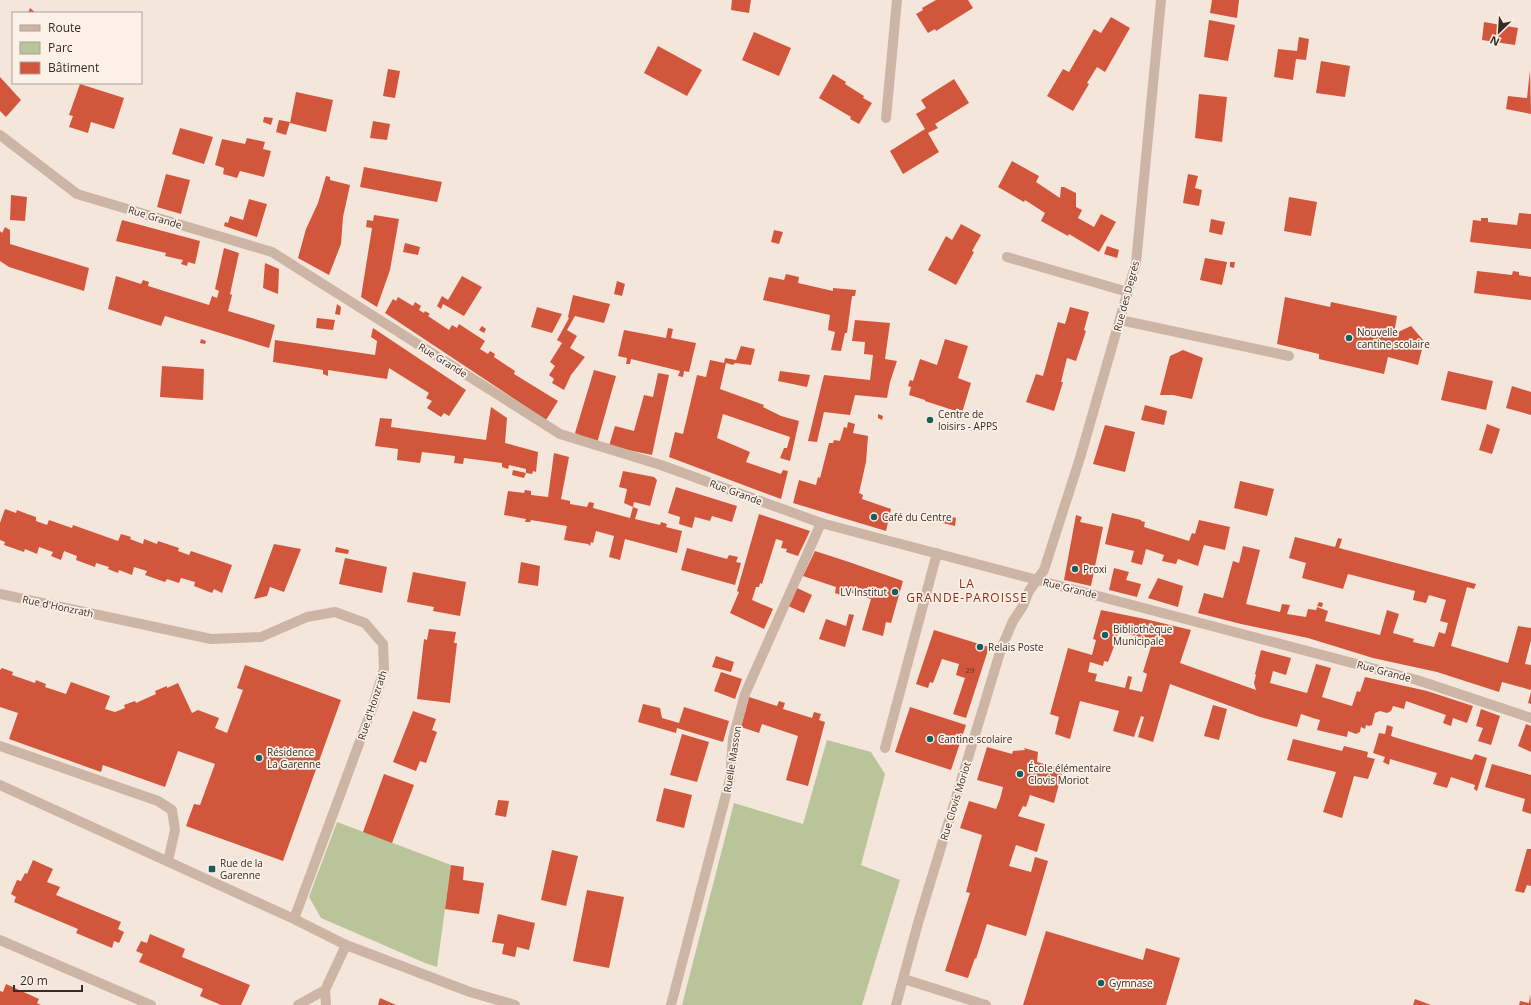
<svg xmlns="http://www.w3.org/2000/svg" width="1531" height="1005" viewBox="0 0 1531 1005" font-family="'Open Sans',sans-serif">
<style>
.green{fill:#b9c499}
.building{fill:#d1563c;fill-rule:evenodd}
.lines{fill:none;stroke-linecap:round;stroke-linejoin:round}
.lane{stroke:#cdb5a5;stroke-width:10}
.street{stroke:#cdb5a5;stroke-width:10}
.poi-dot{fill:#195e5e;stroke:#fbf1e7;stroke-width:1.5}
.labels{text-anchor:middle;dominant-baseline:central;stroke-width:3.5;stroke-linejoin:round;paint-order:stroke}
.number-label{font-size:8px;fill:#5e362c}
.street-label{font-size:10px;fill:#382b27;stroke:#fbf1e7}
.poi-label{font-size:10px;fill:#382b27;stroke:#fbf1e7;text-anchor:start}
.quarter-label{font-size:12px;letter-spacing:1px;fill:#8f2d19;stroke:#fbf1e7}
</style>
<rect width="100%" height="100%" fill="#f4e6da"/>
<path class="green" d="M827,740l44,12 14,22 -24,91 39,15 -38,125h-180l52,-202 69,21z
M337,822l114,43 -14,102 -12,-4 -104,-45 -12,-21z"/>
<path class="building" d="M732,0h19l-2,13 -18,-3z
M936,0h32l5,8 -37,23 -1,-2 -7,4 -12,-19 7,-4 -1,-2z
M1212,0h27l-2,18 -27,-5z
M30,8l6,5h-8z
M1111,17l19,11 -25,44 -8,-5 -10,16 2,1 -16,27 -26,-15 16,-27 6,3 25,-43 7,4z
M1209,20l26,5 -7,36 -24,-4z
M1484,22l34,6 -3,17 -33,-5z
M754,32l37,16 -12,28 -37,-16z
M1299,37l10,2 -3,21 -10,-1 -3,21 -19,-3 4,-28 19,2z
M658,46l44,24 -15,26 -43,-23z
M1321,61l29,5 -5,31 -29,-4z
M388,69l12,2 -5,27 -12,-2z
M1530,70l1,44 -25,-5 2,-13 19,2z
M833,74l13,8 -1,2 19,12 -1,2 9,5 -13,21 -9,-5 1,-2 -32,-19z
M0,77l21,23 -15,17 -6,-6z
M954,79l15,24 -34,21 3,4 -10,5 11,19 -36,22 -13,-23 35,-22 -9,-15 10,-6 -5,-8z
M80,84l44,14 -10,31 -23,-7 -3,11 -19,-6 4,-11 -4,-1z
M296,92l37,8 -7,32 -36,-9z
M1199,94l28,3 -5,45 -27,-4z
M264,117l9,1 -2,7 -8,-3z
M279,120l11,2 -4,13 -10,-3z
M373,121l17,3 -3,16 -17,-2z
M180,128l33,9 -9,27 -32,-10z
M247,138l18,4 -2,7 8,2 -7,26 -24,-6 -3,7 -14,-4 1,-6 -9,-3 7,-26 23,5z
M1012,161l27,15 -3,6 24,16 1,-11h3l12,6v14l6,3 -4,8 16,9 7,-13 15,8 -17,30 -30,-18 -1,2 -27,-15 4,-8 -20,-13 -1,2 -26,-15z
M364,167l78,15 -5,20 -77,-15z
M166,174l24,6 -9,34 -24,-7z
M1188,174l10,2 -3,12 7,2 -3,16 -16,-3z
M326,176l4,1v3l20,5 -7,32 -2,27 -12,31 -31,-17 8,-29 12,-26z
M11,195l16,2 -2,24 -15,-1z
M1289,197l28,5 -6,34 -27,-5z
M249,199l18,5 -10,33 -33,-11 1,-4 3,1 2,-7 13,4z
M1519,213l12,1v35l-61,-7 3,-22 8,1v-3h7v4l29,3z
M374,215l25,4 -9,51 -13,37 -16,-10 11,-69 -6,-1 1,-7 6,1z
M1211,219l14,3 -3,13 -13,-3z
M122,220l78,21 -5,23 -7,-2 -1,4 -6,-2 2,-4 -18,-4 1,-3 -50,-12z
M961,224l20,11 -9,16 2,1 -18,33 -28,-15 18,-34 6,4z
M5,227l5,3v14l79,24 -5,23 -75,-24 -9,-6v-30l2,2z
M774,230l9,2 -4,12 -8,-2z
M405,243l15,4 -2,8 -15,-3z
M1107,246l12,4 -2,8 -13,-4z
M224,248l15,5 -9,41 2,1 -4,16 47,14 -6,23 -104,-32 -4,10 -53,-17 8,-33 25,8 2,-4 6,2 -1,4 61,19 3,-9 5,2 2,-7 -4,-2z
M1205,258l22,4 -5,23 -22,-5z
M1230,262h5l-1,6 -4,-1z
M265,263l14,6 -1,25 -15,-6z
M1477,271l35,4 1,-4 6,1v3l12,2v23l-57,-7z
M786,274l13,3 -1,6 35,8v-3l23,2 -1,6h-3l-5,37h-2l-4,18 -10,-1 4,-18 -7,-2 2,-15 -67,-15 6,-23 15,3z
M462,276l20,11 -18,29 -21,-12 -2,5 -4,-3 5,-10 6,4z
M617,281l8,3 -3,12 -8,-2z
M573,295l37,9 -6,19 -29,-7 -8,14 10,6 -7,12 15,9 -14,18 -7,15 -12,-7 2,-4 -5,-4 6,-9 -5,-4 12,-19 -5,-3 12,-22 -1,-1z
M398,297l15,9 2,-4 6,4 -2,4 5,3 1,-2 5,3 -2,2 21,14 3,-5 5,3 2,-4 26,17 -5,8 8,5 2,-3 5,3 -1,3 21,14 -1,3 44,27 -12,19 -161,-107 8,-14 3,2z
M1285,297l45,10 1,-5 66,14 -3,18 17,-8 13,15 -6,24 -30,-8 -4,17 -65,-15v-5l-42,-10z
M337,304l4,3 -1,8 -5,-1z
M537,307l25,7 -10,19 -21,-6z
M1070,307l19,5 -5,18 2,1 -10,30 -9,-3 -6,24h2l-9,29 -28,-9 10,-28 7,2 15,-54 7,2z
M317,318l18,2 -2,10 -17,-2z
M855,320l35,3 -5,36 12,2 -7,21 -3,16 -32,-3 -5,20 -26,-3 -7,30 -9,-1 16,-66 46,5 3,-25 -9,-1 1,-12 -13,-1z
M482,326l4,3 -2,4 -5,-3z
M373,328l93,62 -17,26 -5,-3 -3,4 -14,-9 5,-7 -6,-3 3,-5 -40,-25 -2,11 -59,-9v6l-5,-2v-4l-50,-8 2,-22 100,15 2,-14 -6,-4z
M668,328l5,1 -2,9 25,5 -7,29 -5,-1 -1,6 -5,-1 2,-5 -49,-12 -1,5h-4l1,-6 -9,-2 6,-26 42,8z
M201,339l5,2 -1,3 -5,-1z
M945,339l23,7 -10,32 13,5 -9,30 -37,-12v-1l-16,-5 2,-8 -3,-1 2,-6 3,1 7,-22 17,6z
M741,346l14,3 -4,16 -16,-2 -2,2 -7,-2 -6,26 44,16 -1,2 18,9 18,5 -9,40 -10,-3 4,-10h3l3,-11 -67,-23 -6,24 33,14 -4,10 35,12 2,-4 5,1 -7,28 -112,-42 6,-25 8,2 14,-59 9,2 4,-17 14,3 1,-5 11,2z
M1183,350l20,8 -11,41 -19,-4h-13l10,-39z
M162,366l42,3 -1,31 -43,-3z
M594,370l22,6 -19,67 -22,-10z
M780,371l30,4 -3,12 -29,-6z
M1448,371l45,10 -7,29 -45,-10z
M658,373l11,2 -17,80 -43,-9 6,-20 19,5 10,-36 9,2z
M1512,386l19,6v23l-25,-7z
M1145,405l22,6 -3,14 -23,-5z
M491,407l16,11 -2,25 33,9 -2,20 -3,-1 -1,3 -6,-1v-4l-17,-4 -1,4 -6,-2v-4l-38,-5 -1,6 -9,-1 1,-7 -33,-4 -2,11 -23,-3 1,-11 -23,-3 5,-28 12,1 -1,8 95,13z
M878,414l5,2 -1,4 -4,-2z
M848,422l7,2 -2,9 15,3 -2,26 -7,31 4,2 -1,4 29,10 -5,22 -93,-28 6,-23 17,5 2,-8 2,1 9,-35h4l1,-3 6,1 4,-14 3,1z
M1487,424l13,5 -8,25 -13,-4z
M1105,425l30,7 -10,40 -32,-8z
M554,453l15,4 -8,42 9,2v3l17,3 2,-5 5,1 -1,5 37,10 3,-11 5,2 -3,10 25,6 1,-3 6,2 -1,3 16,4 -5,22 -52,-14 -5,21 -11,-3 5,-21 -18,-5 -3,12 -2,-1 -1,4 -2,-2 -24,-4 3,-14 -36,-6 -1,2h-5l1,-3 -22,-4 4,-24 16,2 1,-3 6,1v4l17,2z
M513,470l13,3 -2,5 -12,-3z
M623,471l31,6 3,3 -7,26 -16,-4 -1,5 -9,-4 3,-14 -8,-2z
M1240,481l34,8 -7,27 -33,-8z
M676,487l61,19 -5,16 -20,-6 -2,5 -15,-4 -3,11 -13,-4 1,-7 -12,-4z
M5,509l11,4 1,-3 10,4 9,3v4l11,4 2,-5 23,8 1,-3 45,16 3,-7 10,3 -1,2 13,5 1,-5 13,5 1,-3 21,7 -1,3 11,4 2,-4 41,14 -10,28 -8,-4 -2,4 -18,-7 1,-4 -14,-4 -2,5 -12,-4 -2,3 -20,-7 2,-4 -13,-4 -2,8 -13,-5 -1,3 -10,-4 1,-2 -13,-4 -1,4 -19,-7 1,-4 -13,-5 -3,9 -10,-4 2,-4 -14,-5 -2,7 -12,-5 -1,3 -20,-7 1,-3 -5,-2v-17z
M1112,513l29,7v1l4,1 -1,5 45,14 3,-8 3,1 4,-14 31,7 -5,23 -21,-5 -6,21 -20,-7 -2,5 -14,-3 2,-6 -18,-6 -4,16 -11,-3 3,-11 -29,-7z
M759,514l51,17 -12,25 -12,-4 1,-3 -6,-1 2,-7 -7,-2 -14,45 -2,-1 -1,4h-3l-4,13 21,9 -9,20 -34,-16 9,-21 -2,-1z
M945,515l11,3 -1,8 -12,-3z
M1076,515l6,2 -2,5 23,5 -12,59 -27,-6z
M1295,537l40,10 3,-9 4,1 -3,9 137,36 -2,5 -7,-2 -16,59 57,17 10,-37 13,2v12l-6,24 6,1v25l-29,-8 -3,10 -62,-20 -64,-14 -65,-20 -67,-14 -43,-11 6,-20 19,5 10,-37 6,2 4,-17 17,4 -14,54 34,8 2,-8 8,1 -3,9 19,3 2,-8 8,1 1,-3 11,4 -3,10 55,14 7,-25 12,4 -6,19 21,6 -1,3 21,5 5,-15 6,2 3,-11 -8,-2 6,-21 -17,-5 -3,8 -13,-3 2,-9 -67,-17 -5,15 -41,-11 4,-15 -17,-5z
M274,544l27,5 -17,43 -14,-5 -3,9 -13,3z
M336,547l13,3 -1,4 -13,-2z
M687,548l40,11 2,-4 9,2 -2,5 5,1 -6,22 -54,-15z
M815,551l34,11 54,19 -12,42 -5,-1 -3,14 -21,-6 9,-31 -28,-9 -2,5 -6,-2 1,-6 -33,-11z
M345,558l42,9 -5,26 -43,-9z
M521,562l19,4 -2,20 -20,-3z
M1114,568l15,4 -3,8 15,4 -4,13 -28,-7z
M413,572l53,10 -6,34 -27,-5 1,-4 -27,-5z
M1158,578l25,8 -5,21 -30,-9z
M797,588l15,7 -8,18 -16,-7z
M1319,602l4,1 -1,4 -5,-1z
M1101,610l44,9 46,11 -11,33 76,27 -2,-7 2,-8 -1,-1 6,-24 30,8 -5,17 -13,-4 -3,12 37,10 9,-29 15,4 -9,29 30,9 5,-15 3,1 5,-15 62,14 46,15 -6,17 -14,-5 -2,8 -8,-3 3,-8 -40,-14 -2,8 -11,-3 -2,5 -4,2 -7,-2 -5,2 -3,12 -3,1 -3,-1 -1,4 -4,-2 -1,5 -4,2 -8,-3 -1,6 -30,-7 3,-10 -7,-2 -12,-4 -4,13 -37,-10 -90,-33 -17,58 -15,-5 6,-20 -3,-1 -7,21 -21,-6 6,-20 -39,-10 -10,38 -15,-5 4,-17 -9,-3 18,-66 24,7 4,-15 -3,-1zM1118,632l22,5 -2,6 13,3 -8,26 4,2 -5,18 -13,-3 3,-12 -4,-1 -3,12 -30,-7 2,-7 -9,-2 2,-10 13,4 1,-5 4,1 7,-18z
M849,614l5,1 -9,32 -26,-8 7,-20 20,7z
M429,629l27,3 -2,11h3l-7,60 -33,-4 7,-60 3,1z
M934,630l55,17 -23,71 -13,-4 12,-36 -9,-3 3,-11 -17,-5 -9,24 -3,-1 -2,6 -12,-4z
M716,656l18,6 -3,10 -19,-5z
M245,665l96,35 -58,161 -97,-35 8,-22 6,1 15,-41 -37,-13 -13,36 -62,-22 -2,7 -92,-33 9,-26 -18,-6v-37l2,-2 11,4 -1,3 23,8 1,-3 10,4 -1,3 21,7 5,-12 39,14 -5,13 10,3 10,-4 -1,-3 11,-4 1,2 20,-9 -1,-3 12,-5v2l11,-5 14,30 6,-3 21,8 -4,10 12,5 16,-43 -6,-2z
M721,672l21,7 -7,20 -21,-8z
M1531,692v12l-3,-1z
M749,697l28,9 2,-5 6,2 -2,6 29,9 2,-6 7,2 -2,6 6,2 -17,64 -22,-6 12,-44 -36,-12 -3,9 -18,-6z
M643,704l17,4 2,10 17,5 5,-16 45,14 -6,21 -46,-14 -1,5 -38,-11z
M1213,705l14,4 -8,31 -15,-4z
M910,707l56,18 -15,45 -56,-18z
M1481,709l19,7 -9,29 -13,-4 5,-13 -7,-2z
M413,711l23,8 -4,11 5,2 -11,31 -6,-2 -4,10 -23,-9z
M1526,724l5,2v26l-13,-6z
M1387,725l6,2 -2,9 6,2 75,22 3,-6 12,4 -10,33 -3,-2 1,-4 -24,-8 -4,11 -14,-4 4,-11 -47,-14 -1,6 -6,-3 2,-5 -12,-4 6,-20 6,1z
M682,734l27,8 -12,40 -27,-7z
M1293,739l49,12 2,-5 24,6 -1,5 8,2 -7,20 -14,-3 -12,42 -19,-6 13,-40 -49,-12z
M987,747l25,7 1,-3 12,-1 -1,-2 14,4 -1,10 26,7 -9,34 -24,-8 -4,12 -3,-1 -5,10 27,8 -8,28 -21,-7 -7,21 22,6 4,-15 13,4 -22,75 -39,-12 -11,35 -1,-1 -7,20 -23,-7 25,-78 -4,-1 16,-57 -22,-7 9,-27 27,8 4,-10 3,-12 -26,-7z
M1492,764l39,11v39l-9,-3 3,-12 -40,-12z
M384,774l30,11 -22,58 -29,-11z
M664,788l28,7 -8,33 -28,-7z
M498,800l11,1 -3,16 -11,-2z
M1527,849h4v37l-4,-1 -3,8 -9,-2z
M552,850l26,6 -12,50 -25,-6z
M33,860l20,9 -6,13 13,5 -4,8 65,27 -3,7 6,3 -5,11 -5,-2 -2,7 -36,-15 2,-4 -64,-27 2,-5 -5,-3 6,-14 4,1 4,-8 2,1z
M451,865l13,2 -1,13 21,3 -5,31 -34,-5z
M587,890l37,7 -15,71 -36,-7z
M498,914l37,9 -6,27 -12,-3 -2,10 -13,-3 2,-10 -12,-2z
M1046,931l97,29 3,-12 34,10 -14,47h-143z
M150,934l35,15 -3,8 68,28 -9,20h-20l-21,-9 3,-7 -64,-27 4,-8 -7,-3 5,-10 6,2z
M6,984l33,15 -2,4 4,2h-41v-14l3,1z
M1530,995l1,10h-12l1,-4 9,2z
M380,998l16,7h-18z
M1415,999l16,6h-18z"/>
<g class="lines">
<path class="lane" d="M886,118l11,-118
M1007,257l121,35
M1120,320l169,36
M0,746l158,55 14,9 3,20 -7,31
M885,748l52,-195
M904,979l82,26
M671,1005l59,-226 3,-41 12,-44 76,-171"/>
<path class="street" d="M0,135l77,59 195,58 288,182 101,31 160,58 596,157 114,38
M0,594l211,45 50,-2 46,-20 28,-5 30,11 18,21 1,25 -11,37 -79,213
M0,785l294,134 52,26 124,47 45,13
M0,940l151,65
M298,1005l27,-15
M326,1005l-1,-15 21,-45
M896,1005l22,-82 83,-274 12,-28 10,-15 6,-15 15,-21 36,-112 56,-195 25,-263"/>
</g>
<g class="poi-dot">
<circle cx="1349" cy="338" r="4"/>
<circle cx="930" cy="420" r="4"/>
<circle cx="874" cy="517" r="4"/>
<circle cx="1075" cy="569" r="4"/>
<circle cx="895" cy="592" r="4"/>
<circle cx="1105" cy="635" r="4"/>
<circle cx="980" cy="647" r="4"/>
<circle cx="930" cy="739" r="4"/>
<circle cx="259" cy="758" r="4"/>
<circle cx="1020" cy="774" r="4"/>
<rect x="208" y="865" width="8" height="8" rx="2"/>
<circle cx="1101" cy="983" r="4"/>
</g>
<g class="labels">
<g class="number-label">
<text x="970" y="669">29</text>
</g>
<g class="street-label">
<text transform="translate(155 217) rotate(17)">Rue Grande</text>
<text transform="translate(1126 296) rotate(-75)">Rue des Degrés</text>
<text transform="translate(443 360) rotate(32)">Rue Grande</text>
<text transform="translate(736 492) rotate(20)">Rue Grande</text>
<text transform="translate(1070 588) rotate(14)">Rue Grande</text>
<text transform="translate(58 606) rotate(12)">Rue d'Honzrath</text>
<text transform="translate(1384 671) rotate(15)">Rue Grande</text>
<text transform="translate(372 705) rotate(-72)">Rue d'Honzrath</text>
<text transform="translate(732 759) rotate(-81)">Ruelle Masson</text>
<text transform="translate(955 801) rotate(-73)">Rue Clovis Moriot</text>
</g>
<g class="poi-label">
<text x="1357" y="332">Nouvelle<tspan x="1357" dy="12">cantine scolaire</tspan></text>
<text x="938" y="414">Centre de<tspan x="938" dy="12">loisirs - APPS</tspan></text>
<text x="882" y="517">Café du Centre</text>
<text x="1083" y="569">Proxi</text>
<text x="887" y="592" text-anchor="end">LV Institut</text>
<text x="1113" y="629">Bibliothèque<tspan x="1113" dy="12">Municipale</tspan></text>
<text x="988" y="647">Relais Poste</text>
<text x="938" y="739">Cantine scolaire</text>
<text x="267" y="752">Résidence<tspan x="267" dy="12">La Garenne</tspan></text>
<text x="1028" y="768">École élémentaire<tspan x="1028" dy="12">Clovis Moriot</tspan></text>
<text x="220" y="863">Rue de la<tspan x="220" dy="12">Garenne</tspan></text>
<text x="1109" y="983">Gymnase</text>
</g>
<g class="quarter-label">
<text x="967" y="583">LA<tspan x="967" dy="14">GRANDE-PAROISSE</tspan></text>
</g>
</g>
<rect x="12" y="12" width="130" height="72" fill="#fbf1e7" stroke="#ada29a"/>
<rect x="20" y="25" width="20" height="6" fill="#cdb5a5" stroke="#ada29a"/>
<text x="48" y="32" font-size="12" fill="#382b27">Route</text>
<rect x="20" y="42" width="20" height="12" fill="#b9c499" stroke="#ada29a"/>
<text x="48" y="52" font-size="12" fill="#382b27">Parc</text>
<rect x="20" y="62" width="20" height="12" fill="#d1563c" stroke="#ada29a"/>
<text x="48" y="72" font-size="12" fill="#382b27">Bâtiment</text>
<g transform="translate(1499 32) rotate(205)" stroke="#fbf1e7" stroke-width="3" paint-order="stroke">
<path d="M0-3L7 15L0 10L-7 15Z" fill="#382b27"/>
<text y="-6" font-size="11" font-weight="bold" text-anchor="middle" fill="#382b27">N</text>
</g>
<path d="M14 985v6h68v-6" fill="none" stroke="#382b27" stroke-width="2"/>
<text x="20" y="985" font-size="12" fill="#382b27" stroke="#fbf1e7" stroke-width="3" paint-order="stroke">20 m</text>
</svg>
